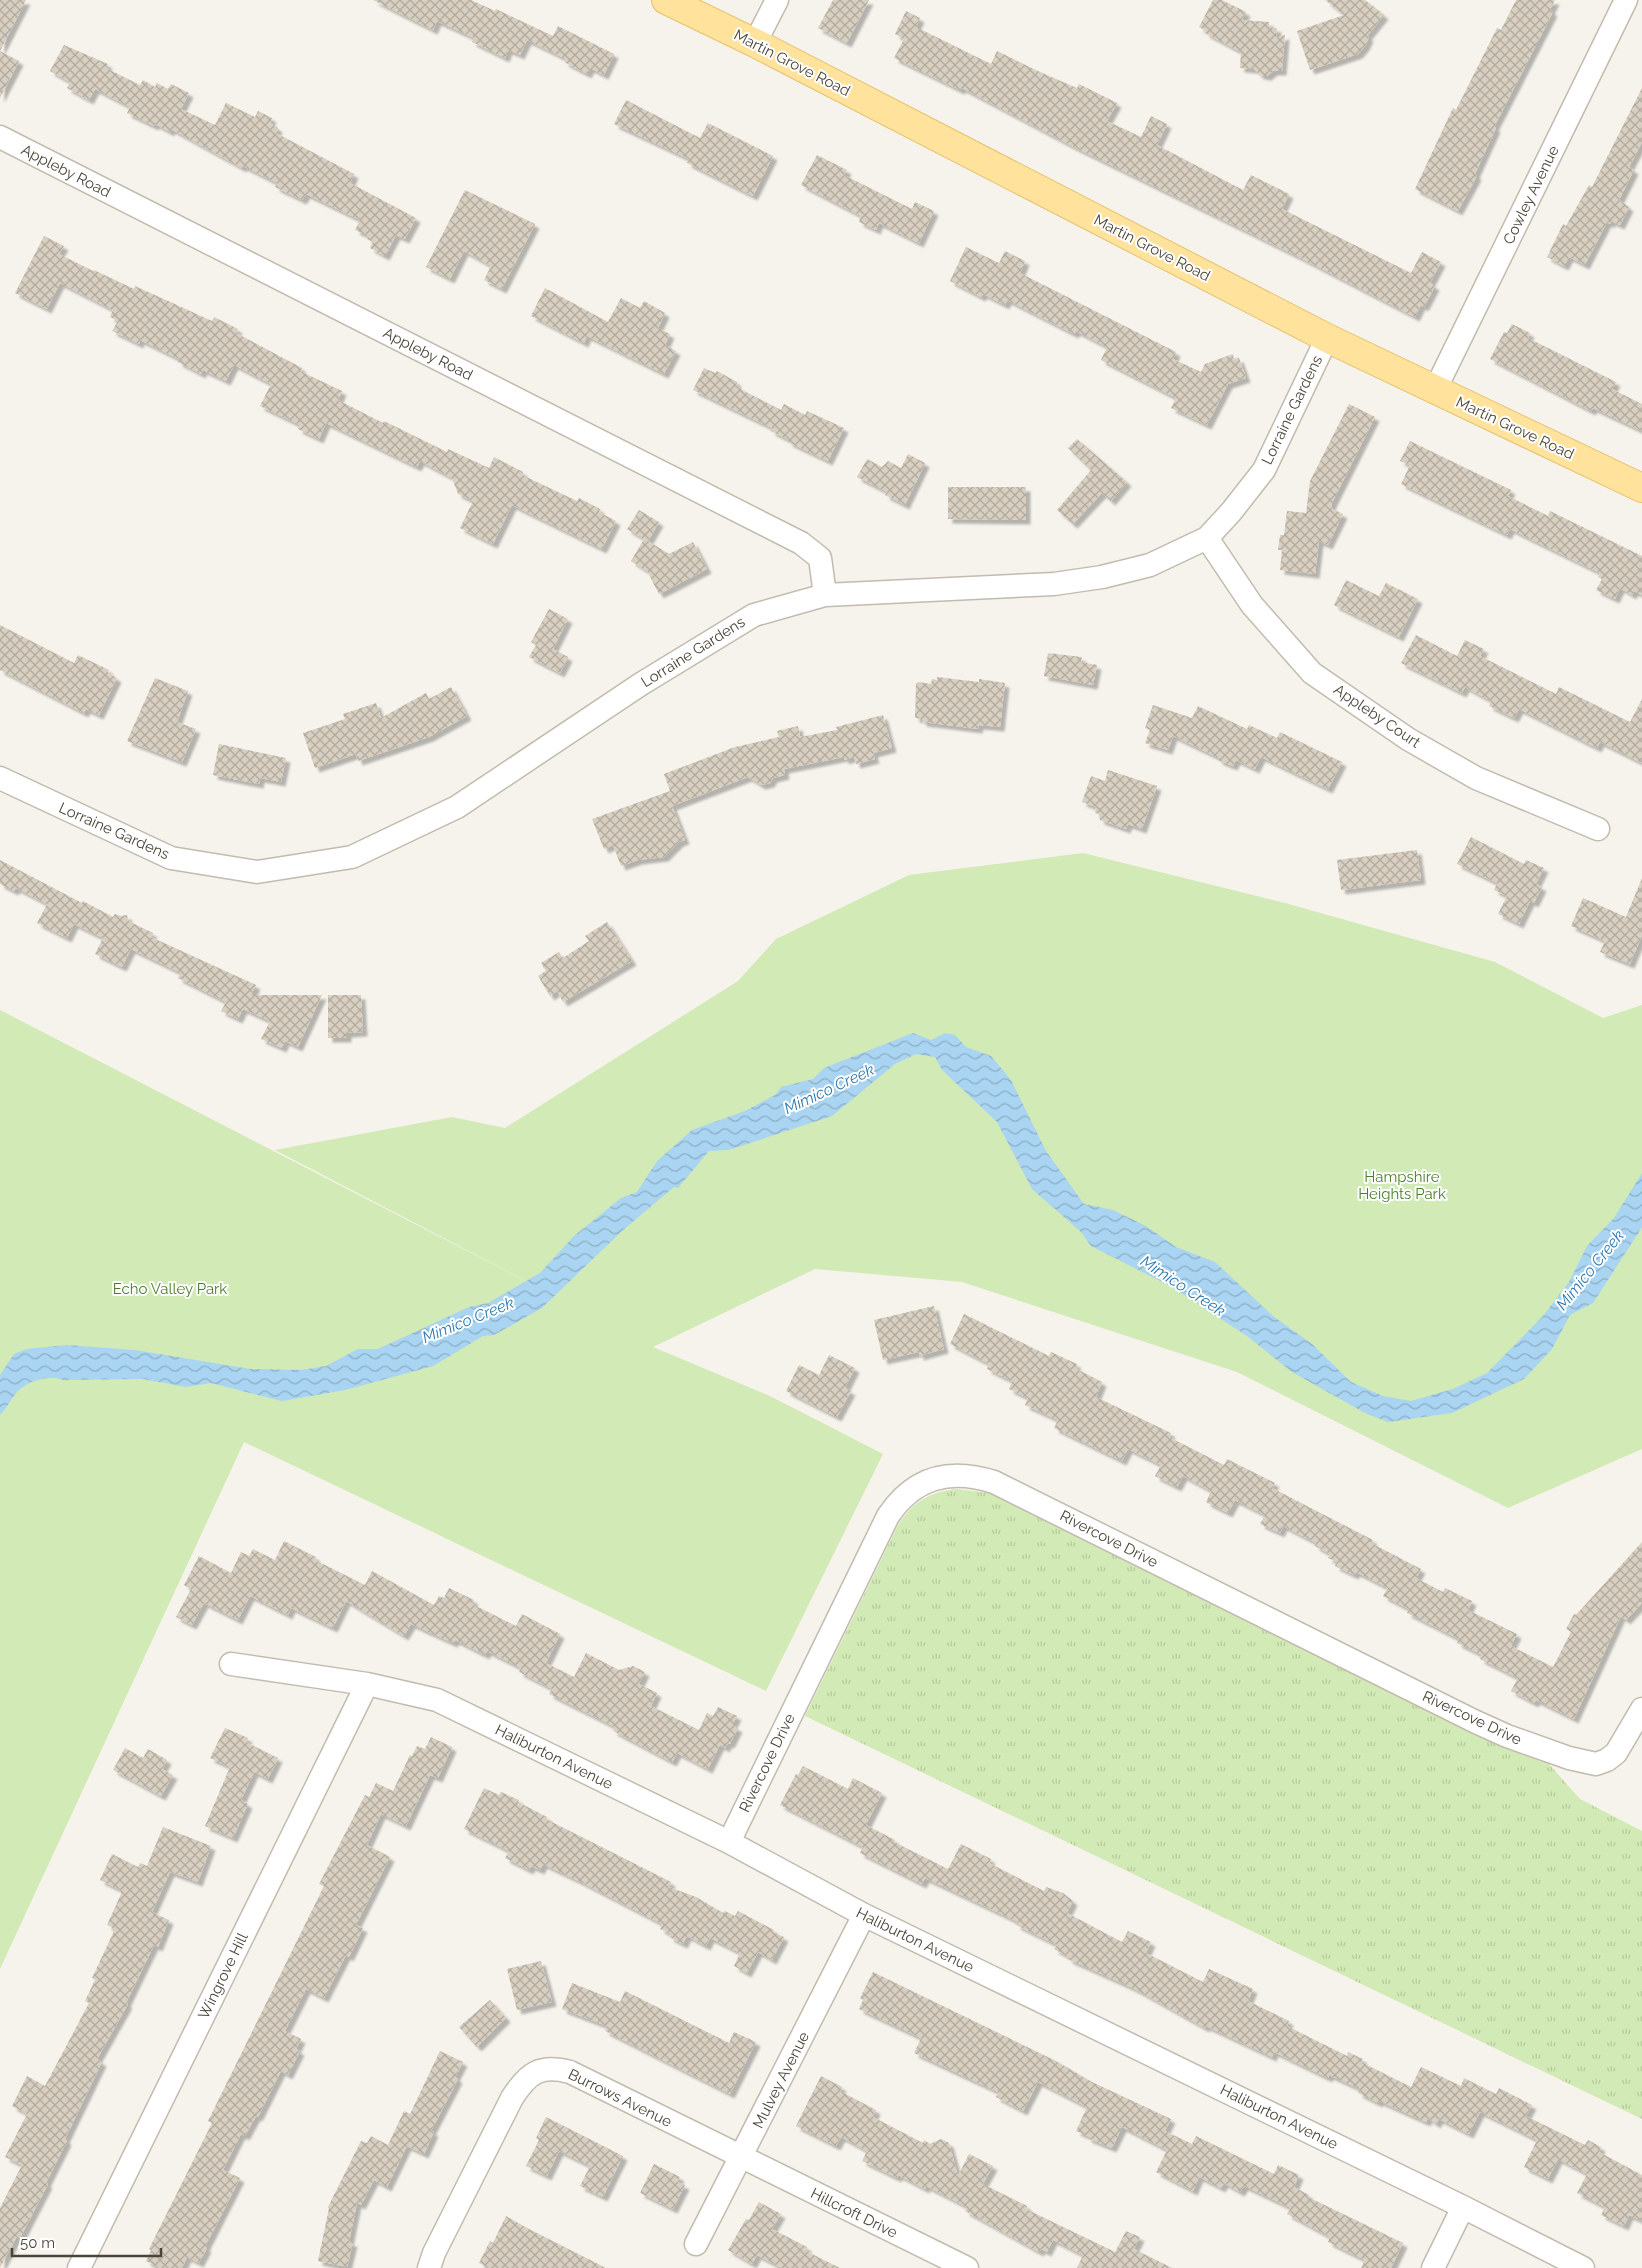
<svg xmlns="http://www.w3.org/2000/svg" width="1642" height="2268" viewBox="0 0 1642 2268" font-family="Raleway,sans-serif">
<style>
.grass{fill:url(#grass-tufts)}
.park{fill:#d2eab5}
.water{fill:url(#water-waves)}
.building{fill:url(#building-cross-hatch);filter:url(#shadow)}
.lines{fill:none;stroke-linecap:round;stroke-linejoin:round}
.minor-casing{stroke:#c2bbae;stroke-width:25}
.major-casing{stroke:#e6c16a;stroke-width:30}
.minor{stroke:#fff;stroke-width:22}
.major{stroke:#ffe39c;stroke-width:28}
.labels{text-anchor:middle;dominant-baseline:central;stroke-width:4;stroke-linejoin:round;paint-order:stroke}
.street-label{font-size:15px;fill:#4b4439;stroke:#fff}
.park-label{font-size:15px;fill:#4a7f2a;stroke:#fff}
.water-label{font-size:16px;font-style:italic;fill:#2e7ab2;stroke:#fff}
</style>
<defs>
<pattern id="grass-tufts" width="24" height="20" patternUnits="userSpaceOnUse" patternTransform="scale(1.25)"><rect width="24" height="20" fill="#d2eab5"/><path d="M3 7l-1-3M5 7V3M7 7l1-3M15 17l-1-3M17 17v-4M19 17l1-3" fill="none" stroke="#b6ca9c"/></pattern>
<pattern id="water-waves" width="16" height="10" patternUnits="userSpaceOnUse" patternTransform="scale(1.25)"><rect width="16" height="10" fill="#a9d4f2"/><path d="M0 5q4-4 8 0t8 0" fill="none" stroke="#8caec5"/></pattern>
<pattern id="building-cross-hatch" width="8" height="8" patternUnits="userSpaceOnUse" patternTransform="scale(1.25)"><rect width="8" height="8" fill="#d8cfc1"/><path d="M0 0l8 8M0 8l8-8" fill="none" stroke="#b1aa9e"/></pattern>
<filter id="shadow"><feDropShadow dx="4.5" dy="4.5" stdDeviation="1" flood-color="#0004"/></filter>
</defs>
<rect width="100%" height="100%" fill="#f6f3ec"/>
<path class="grass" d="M957,1489l31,4 14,6 477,238 69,26 32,36 62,32v288l-837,-403 93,-191c15,-23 31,-33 59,-36z"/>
<path class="park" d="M1083,853l202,50 210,59 108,56 39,-13v444l-134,59 -271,-136 -275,-90 -147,-13 -162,78 117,49 113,58 -117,237 -522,-249 -244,527v-959l576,297 -301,-157 177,-33 53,11 233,-147 38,-42 133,-64z"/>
<path class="water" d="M913,1033l18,7 14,-7 10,2 11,12 25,9 20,24 35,71 38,53 29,6 33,16 30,21 39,15 58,54 39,28 39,38 32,14 28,5 42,-12 34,-16 56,-57 26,-34 18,-36 27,-28 28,-45v54l-3,5 -46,71 -23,12 -18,34 -28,30 -72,34 -64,9 -23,-9 -73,-41 -45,-36 -75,-49 -81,-41 -10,-14 -49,-43 -35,-67 -55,-52 -7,-13 -19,-3 -21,10 -63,52 -103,34 -20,1 -31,37 -4,-1 -51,43 -81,78 -48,27 -11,1 -50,30 -88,24 -63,11 -71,-18 -25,4 -43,-8 -80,1c-15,-5 -34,0 -46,12 -6,7 -10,16 -17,23v-40l14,-21 13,-5 39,-4 69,5 115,19 51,1 25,-4 32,-17h20l91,-42 19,-4 52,-30 34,-37 47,-38 16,-6 20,-31 35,-31 53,-19 30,-16 6,-8 32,-8 11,-11z"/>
<path class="building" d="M0,0h26l-26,51 19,10 -19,37z
M373,0h98l24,11 1,-2 57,27 5,-10 56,28 -10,21 -14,-7 -3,6 -23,-12 2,-3 -39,-19 -7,15 -12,-5 -3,8 -33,-16 2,-4 -37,-17 -4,9z
M833,0h36l-22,43 -29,-15z
M1213,0h9l24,12 -4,8 27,2v5l8,1 -1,10 9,-3 -3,36h-9l-6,5 -7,-1 -6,-6 -14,-1 1,-16 -36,-19 1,-2 -7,-4z
M1325,0h40l19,15 -17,21 2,1 -4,9 -7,8 -48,16 -13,-39 47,-16z
M1516,0h39l-5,10 3,2 -59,115 2,1 -21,46 2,2 -19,35 -43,-22 38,-81 3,2 41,-82 4,2z
M906,11l14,7 -4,9 75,37 6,-13 43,21 37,16 2,-4 38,19 -10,18 34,16 10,-21 16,8 -10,21 86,45 8,-15 38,19 -7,15 129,64 11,-21 19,10 -11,21 5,3 -11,21 -3,-2 -6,12 -118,-61 -225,-110 -110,-58 -2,2 -66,-32 10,-19 -9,-5z
M64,45l44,19 -2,4 34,17 3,-5 12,7 2,-4 11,6 3,-5 18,9 -8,16 34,16 11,-22 29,14 3,-6 14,7 -2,5 8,5 -2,5 78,41 -4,9 66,35 -11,21 -9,-4 -11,21 -15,-8 3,-6 -6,-3 2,-3 -14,-6 5,-10 -54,-26 -4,6 -27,-13 2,-4 -34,-17 -1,2 -71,-39 -1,3 -15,-8 -1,2 -27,-13 3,-6 -35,-18 -6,11 -22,-12 3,-6 -20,-11z
M1642,88v54l-13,25 5,3 -15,30 10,7 -9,18 -9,-4 -1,3 -3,-2 -22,43 -16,-8 -5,9 -17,-9 16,-33 3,2 23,-41 3,2z
M626,100l74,38 8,-15 65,33 -20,40 -66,-33 2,-4 -75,-35z
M817,155l30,15 -3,5 68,34 3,-7 19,9 -15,32 -40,-20 -3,7 -17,-8 2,-6 -60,-31z
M465,190l70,34 -33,65 -18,-9 7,-14 -27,-15 -14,28 -24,-12z
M44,236l20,10 -5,8 34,17 1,-1 40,19 1,-3 77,35 2,-4 24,12 -2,4 66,35 -2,3 42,20 -4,9 45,23 1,-2 63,31 1,-3 41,19 5,-11 29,15 -1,3 55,26 2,-3 21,11 -1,3 17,9 -14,28 -90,-44 -19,39 -33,-16 13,-27 -15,-7 -6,-16 -32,-17 -3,6 -91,-44 -7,16 -21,-10 2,-4 -40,-19 11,-22 -37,-19 -8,16 -23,-11 -2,4 -23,-12 1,-3 -39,-19 -1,4 -27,-13 6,-10 -8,-4 3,-7 -53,-27 -13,26 -32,-16z
M966,247l33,16 6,-12 20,10 -5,12 156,79 -3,7 28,13 4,-8 28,-10 1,5 5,-1 7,20 -18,6 -21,41 -36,-17 5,-10 -75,-38 6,-13 -31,-16 -2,3 -67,-34 -2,5 -22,-11 -2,3 -31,-16z
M545,288l63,34 13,-24 19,10 4,-7 21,12 -7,15 12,6 -5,11 11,6 -12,23 -77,-38 -3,7 -53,-27z
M1512,324l18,9 -2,5 88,44 -4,7 30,15v27l-49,-23 -2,3 -101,-52 14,-27 3,1z
M704,368l11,5 2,-2 20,11 -1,3 8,6 37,19 3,-6 21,11 2,-4 37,17 -16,33 -40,-19 1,-2 -18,-9 1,-3 -79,-38z
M1349,404l26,13 -43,86 -1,5 12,6 -15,31 -9,-4 -4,33 -35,-4 2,-20h-4l2,-15h4l3,-24 19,2 4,-32z
M1077,439l50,43 -16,19 -9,-8 -29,31 -16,-14 34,-40 -23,-22z
M1410,441l101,49 -3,6 40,20 2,-5 92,45v39l-8,-4 -2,4 -12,-7 -5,11 -19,-9 6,-11 -4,-2 2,-4 -90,-44 -3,6 -106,-51 9,-19 -10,-4z
M908,454l17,9 -20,42 -20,-10 2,-3 -30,-15 10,-18 15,8 6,-6 13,7z
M948,487h78v33l-78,-1z
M639,510l20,12 -11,19 21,13 24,-12 14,27 -48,25 -12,-23 -16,-10 13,-22 -17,-10z
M1346,580l33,16 7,-13 32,16 -19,38 -65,-32z
M549,609l19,10 -15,30 15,8 -8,16 -31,-16 7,-12 -5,-3z
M0,625l74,38 4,-8 31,15 -2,2 10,6 -18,37 -13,-6 -2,4 -84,-43z
M1416,635l41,21 8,-16 19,9 -4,7 76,38 3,-7 71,35 12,-23v64l-42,-21 -3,6 -78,-39 -5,9 -25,-12 2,-5 -26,-14 -3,6 -61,-30z
M1048,653l34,4 -1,5 16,3 -4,20 -49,-9z
M937,677l42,5v-3l26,4 -5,44 -21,-2 -1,4 -39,-5 -17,-2v-3l-7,-1 1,-34 3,-2 12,2 1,-5 5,1z
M155,678l33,13 -11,31 19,7 -14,33 -55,-21z
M451,687l16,29 -38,21 -71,24 -2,-7 -41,14 -12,-35 42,-14 -2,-5 33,-11 5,15 45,-25 3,6z
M1153,705l39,13 6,-12 49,23 2,-4 28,13 3,-6 62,30 -14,27 -67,-32 -6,12 -19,-9 -3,6 -15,-6 1,-2 -46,-22 -5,14 -23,-7 5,-13 -5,-2z
M883,715l9,33 -19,5 2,6 -19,5 -2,-7 -10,3v-3l-60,12 1,6 -12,3 -3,5 -9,2 -13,-8 -76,29 13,34 -6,2 -15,15 -26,3 -17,6 -8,-21 -9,4 -12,-30 78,-28 -6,-17 71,-27 44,-10 -2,-6 21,-5 2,11 37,-7 -1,-3z
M219,744l67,14 -5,24 -21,-4 -1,6 -46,-9z
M1108,770l49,16 -15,43 -14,-5 -2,5 -26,-9 -1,-6 -4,-1 1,-6 -14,-5 9,-26 14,5z
M1471,837l53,27 2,-4 18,8 -8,16 6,3 -8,16 -4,-2 -11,23 -21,-10 9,-18 -13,-6 3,-7 -40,-19z
M1417,850l4,30 -80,10 -4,-30z
M0,860l82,43 1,-2 30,16 2,-3 6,2 6,-1 1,6 25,12 -2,4 105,48 -5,10h71l-24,52 -13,-6 -3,7 -21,-9 9,-18 -27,-12 -5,10 -17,-8 5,-9 -48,-24 3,-5 -50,-24 -9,18 -27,-13 8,-16 -29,-14 -7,14 -30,-15 10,-19 -31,-16 -2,3 -14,-7z
M1642,878v57l-12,29 -30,-12 5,-11 -34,-15 12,-28 43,19z
M607,922l25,39 -69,41 -6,-11 -7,5 -12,-20 8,-5 -5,-8 18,-11 4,6 26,-17 -4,-5z
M328,995h33l2,37 -16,1v5h-19z
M934,1306l10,43 -25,7v-4l-36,8 -9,-40z
M964,1314l85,42 2,-4 26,12 -2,4 27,14 -6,15 75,36 -2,4 55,28 3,-6 48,24 -3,5 101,52 -2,3 50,26 -5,9 27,14 2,-4 27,13 -4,9 49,24 -6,12 42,21 18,-35 -5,-3 8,-15 2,1 66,-73v61l-16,17 -5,-4 -47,103 -38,-19 -2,3 -23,-12 7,-13 -38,-19 2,-4 -25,-12 2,-4 -52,-26 2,-4 -26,-13 5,-8 -32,-16 -2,3 -19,-9 2,-4 -9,-4 2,-4 -15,-8 1,-3 -33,-17 -3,7 -20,-9 5,-9 -30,-15 -7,13 -22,-11 5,-11 -28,-15 -6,11 -22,-11 6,-11 -33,-16 -6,12 -68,-33 4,-8 -33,-15 3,-7 -19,-9 3,-8 -25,-12 2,-5 -39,-20z
M829,1355l26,13 -10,20 6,3 -14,26 -51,-26 13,-26 20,10z
M284,1541l32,16 -1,3 50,25 7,-14 62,34 5,-9 5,2 5,-10 25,12 -2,4 44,22 6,-12 38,20 -14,29 28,14 12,-24 33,17 14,-4 12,6 -6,12 18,9 -6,13 48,24 8,-17 6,3 5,-9 19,9 -5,9 6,3 -8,16 -2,-1 -3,5 -5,-3 -12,24 -31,-16 -5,9 -59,-31 2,-4 -66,-33 3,-5 -33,-17 2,-4 -34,-17 -2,4 -30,-15 -2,3 -42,-19 -7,12 -58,-35 -13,27 -42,-20 -3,7 -38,-19 -12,24 -34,-17 -12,22 -16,-8 15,-28 -7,-4 15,-29 32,17 10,-21 8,4 4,-7 22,11z
M225,1728l23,10 -2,4 32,16 -10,21 -14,-7 -13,28 7,4 -15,34 -28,-12 25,-59 -20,-9z
M431,1737l21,10 -14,31 -8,-3 -24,51 -25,-12 -14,31 23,12 -34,68 7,3 -14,29 -3,-2 -22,43 -18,-9 -21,42 16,8 -5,10 4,2 -12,24 -7,-4 -23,46 -2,-1 -11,20 -4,-2 -18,36 17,8 -35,69 2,1 -8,15 -12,-6 -5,11h-22l-14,-7 5,-11 -2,-1 63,-126 -4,-2 116,-235 -5,-2 46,-89 4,2 7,-14 17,8 17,-36 2,1 5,-10 8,3z
M125,1748l18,10 5,-9 19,11 -5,9 11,6 -12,21 -48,-26z
M803,1766l45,23 5,-11 29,15 -16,32 29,15 -1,2 54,27 13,-25 30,15 -2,4 55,28 2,-4 17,6 10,8 -6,12 55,29 6,-11 23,11 -5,11 57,29 6,-13 44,20 -5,12 41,20 -2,5 60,30 1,-4 15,7 -2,3 50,25 10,-20 40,19 3,-8 32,16 3,-6 33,17 -6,11 59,29 3,-5 13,7 -2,5 43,23v46l-13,-6 -5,11 -23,-11 4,-8 -28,-14 10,-19 -29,-15 -10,20 -24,-12 13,-27 -57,-28 -11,22 -30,-15 -3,5 -8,-6 -2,4 -47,-21 -1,2 -20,-10 2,-4 -31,-14 -1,3 -54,-26 -2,5 -66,-31 -1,2 -72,-40 -65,-29 1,-2 -15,-8 3,-4 -41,-20 2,-3 -93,-44 -3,6 -62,-31 3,-6 -83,-42 16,-31 2,1z
M484,1788l15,7 2,-3 18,8 -1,2 29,15 -1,2 125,63 -2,5 27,10 27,16 2,-2 10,5 3,-5 36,19 -1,2 11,5 -12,23 -14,-8 -11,21 -13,-7 6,-13 -30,-15 -4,8 -19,-10 -4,8 -14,-7 2,-3 -11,-5 2,-5 -81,-42 -38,-18 -3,6 -9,-4 -2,4 -24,-12 4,-7 -45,-22z
M163,1827l48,19 -13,36 -28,-10 -18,40 17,8 -11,27 -4,-2 -28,58 2,1 -31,55 5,3 -37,77 2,2 -21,42 2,1 -28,54 -3,-2 -17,32v-60l22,-43 -17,-8 22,-43 -15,-8 15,-30 18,10 44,-83 -4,-2 10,-21 -3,-2 23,-49 -8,-4 14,-31v-4l-21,-10 12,-26 26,13 2,-4 7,3z
M541,1961l11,41 -35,8 -10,-41z
M873,1972l183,89 36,21 79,37 -6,12 27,13 4,-8 78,38 4,-9 21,10 -5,12 15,8 -1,2 95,46 -12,25h-30l4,-8 -37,-18 2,-5 -43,-23 4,-6 -47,-22 -4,6 -16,-9 -3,5 -22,-11 -6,14 -37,-19 11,-22 -45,-23 -10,21 -25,-10 1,-2 -12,-5 11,-24 -49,-25 -15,29 -27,-14 2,-5 -84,-39 7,-15 -62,-29 4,-9 -3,-2z
M572,1983l48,19 5,-11 104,52 5,-11 22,10 -26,52 -125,-63 2,-5 -45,-17z
M490,2000l16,18 -29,29 -18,-20z
M440,2051l23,11 -8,15 3,2 -27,52 3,1 -10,22 -17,-8 -20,41 -13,-7 -13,25 -4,-2 -8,39h4l-6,25 -29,-6 11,-53 -1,-1 33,-66 6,2 4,-7 17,9 16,-34 6,3z
M821,2076l21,11 -2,4 36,19 -3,7 50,26 1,-3 6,4 11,-5 8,4 9,33 11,-22 24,12 -10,18 44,22 -1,3 89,43 11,-21 14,6 -6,12 38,19h-95l6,-13 -30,-15 -6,12 -6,-3 -2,3 -74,-41 2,-4 -41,-21 -1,3 -27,-14 -1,3 -35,-17 5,-10 -26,-14 -5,9 -40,-20z
M546,2117l77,39 -20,41 -23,-11 10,-20 -31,-15 -12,25 -21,-10 13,-26 -3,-2z
M654,2164l26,13 -3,5 8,3 -12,24 -33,-16z
M759,2202l22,12 -9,15 35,18 -1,4 34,17h-58l-25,-13 -5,9 -24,-14 18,-31 3,1z
M506,2216l21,12 79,40h-117l-10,-5 11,-22 3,2z"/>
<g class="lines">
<defs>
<path id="minor" d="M755,43l22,-43
M0,137l801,406 19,15 5,37
M1435,390l191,-390
M1207,538l45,67 60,68 96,66 68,39 122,51
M0,778l171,80 86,14 95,-15 105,-50 184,-123 113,-69 71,-20 229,-11 48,-7 48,-12 57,-27 24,-26 33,-42 63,-132
M231,1664l136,20 70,16 292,142 135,73 599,292 120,61
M729,1842l159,-326c26,-39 62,-48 106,-34l482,240 31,14 62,22 27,6 11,-4 9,-7 26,-44
M696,2244l168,-329
M79,2268l288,-584
M429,2268l5,-15 78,-155c16,-25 28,-34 58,-26l397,196
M1433,2268l30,-61"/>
<path id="major" d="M666,0l89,43 572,295 315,150"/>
</defs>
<use href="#minor" class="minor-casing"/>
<use href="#major" class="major-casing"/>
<use href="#minor" class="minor"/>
<use href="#major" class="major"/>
</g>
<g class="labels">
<g class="street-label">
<text transform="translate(792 63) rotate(27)">Martin Grove Road</text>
<text transform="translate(66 171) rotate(27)">Appleby Road</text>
<text transform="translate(1531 195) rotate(-64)">Cowley Avenue</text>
<text transform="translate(1152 248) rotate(27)">Martin Grove Road</text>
<text transform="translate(428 354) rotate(27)">Appleby Road</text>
<text transform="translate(1292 410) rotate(-64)">Lorraine Gardens</text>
<text transform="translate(1515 428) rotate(25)">Martin Grove Road</text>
<text transform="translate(693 652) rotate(-32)">Lorraine Gardens</text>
<text transform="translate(1377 716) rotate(34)">Appleby Court</text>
<text transform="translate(114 831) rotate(24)">Lorraine Gardens</text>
<text transform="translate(1109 1539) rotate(27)">Rivercove Drive</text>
<text transform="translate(1472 1718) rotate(25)">Rivercove Drive</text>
<text transform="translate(554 1757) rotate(26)">Haliburton Avenue</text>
<text transform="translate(767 1763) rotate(-64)">Rivercove Drive</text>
<text transform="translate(915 1940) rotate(26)">Haliburton Avenue</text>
<text transform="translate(223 1976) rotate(-64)">Wingrove Hill</text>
<text transform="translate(781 2080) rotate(-63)">Mulvey Avenue</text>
<text transform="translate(620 2098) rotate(26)">Burrows Avenue</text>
<text transform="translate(1279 2117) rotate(26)">Haliburton Avenue</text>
<text transform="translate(854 2213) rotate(26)">Hillcroft Drive</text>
</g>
<g class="park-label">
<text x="1402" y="1177">Hampshire<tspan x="1402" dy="17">Heights Park</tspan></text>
<text x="170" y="1289">Echo Valley Park</text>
</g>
<g class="water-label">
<text transform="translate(829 1089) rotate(-25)">Mimico Creek</text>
<text transform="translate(1590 1270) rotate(-51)">Mimico Creek</text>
<text transform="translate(1183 1286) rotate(33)">Mimico Creek</text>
<text transform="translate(468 1320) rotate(-22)">Mimico Creek</text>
</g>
</g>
<path d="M12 2248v8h149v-8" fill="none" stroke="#4b4439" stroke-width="2.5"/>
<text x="20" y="2248" font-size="15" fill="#4b4439" stroke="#ffffff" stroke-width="4" paint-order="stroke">50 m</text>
</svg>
